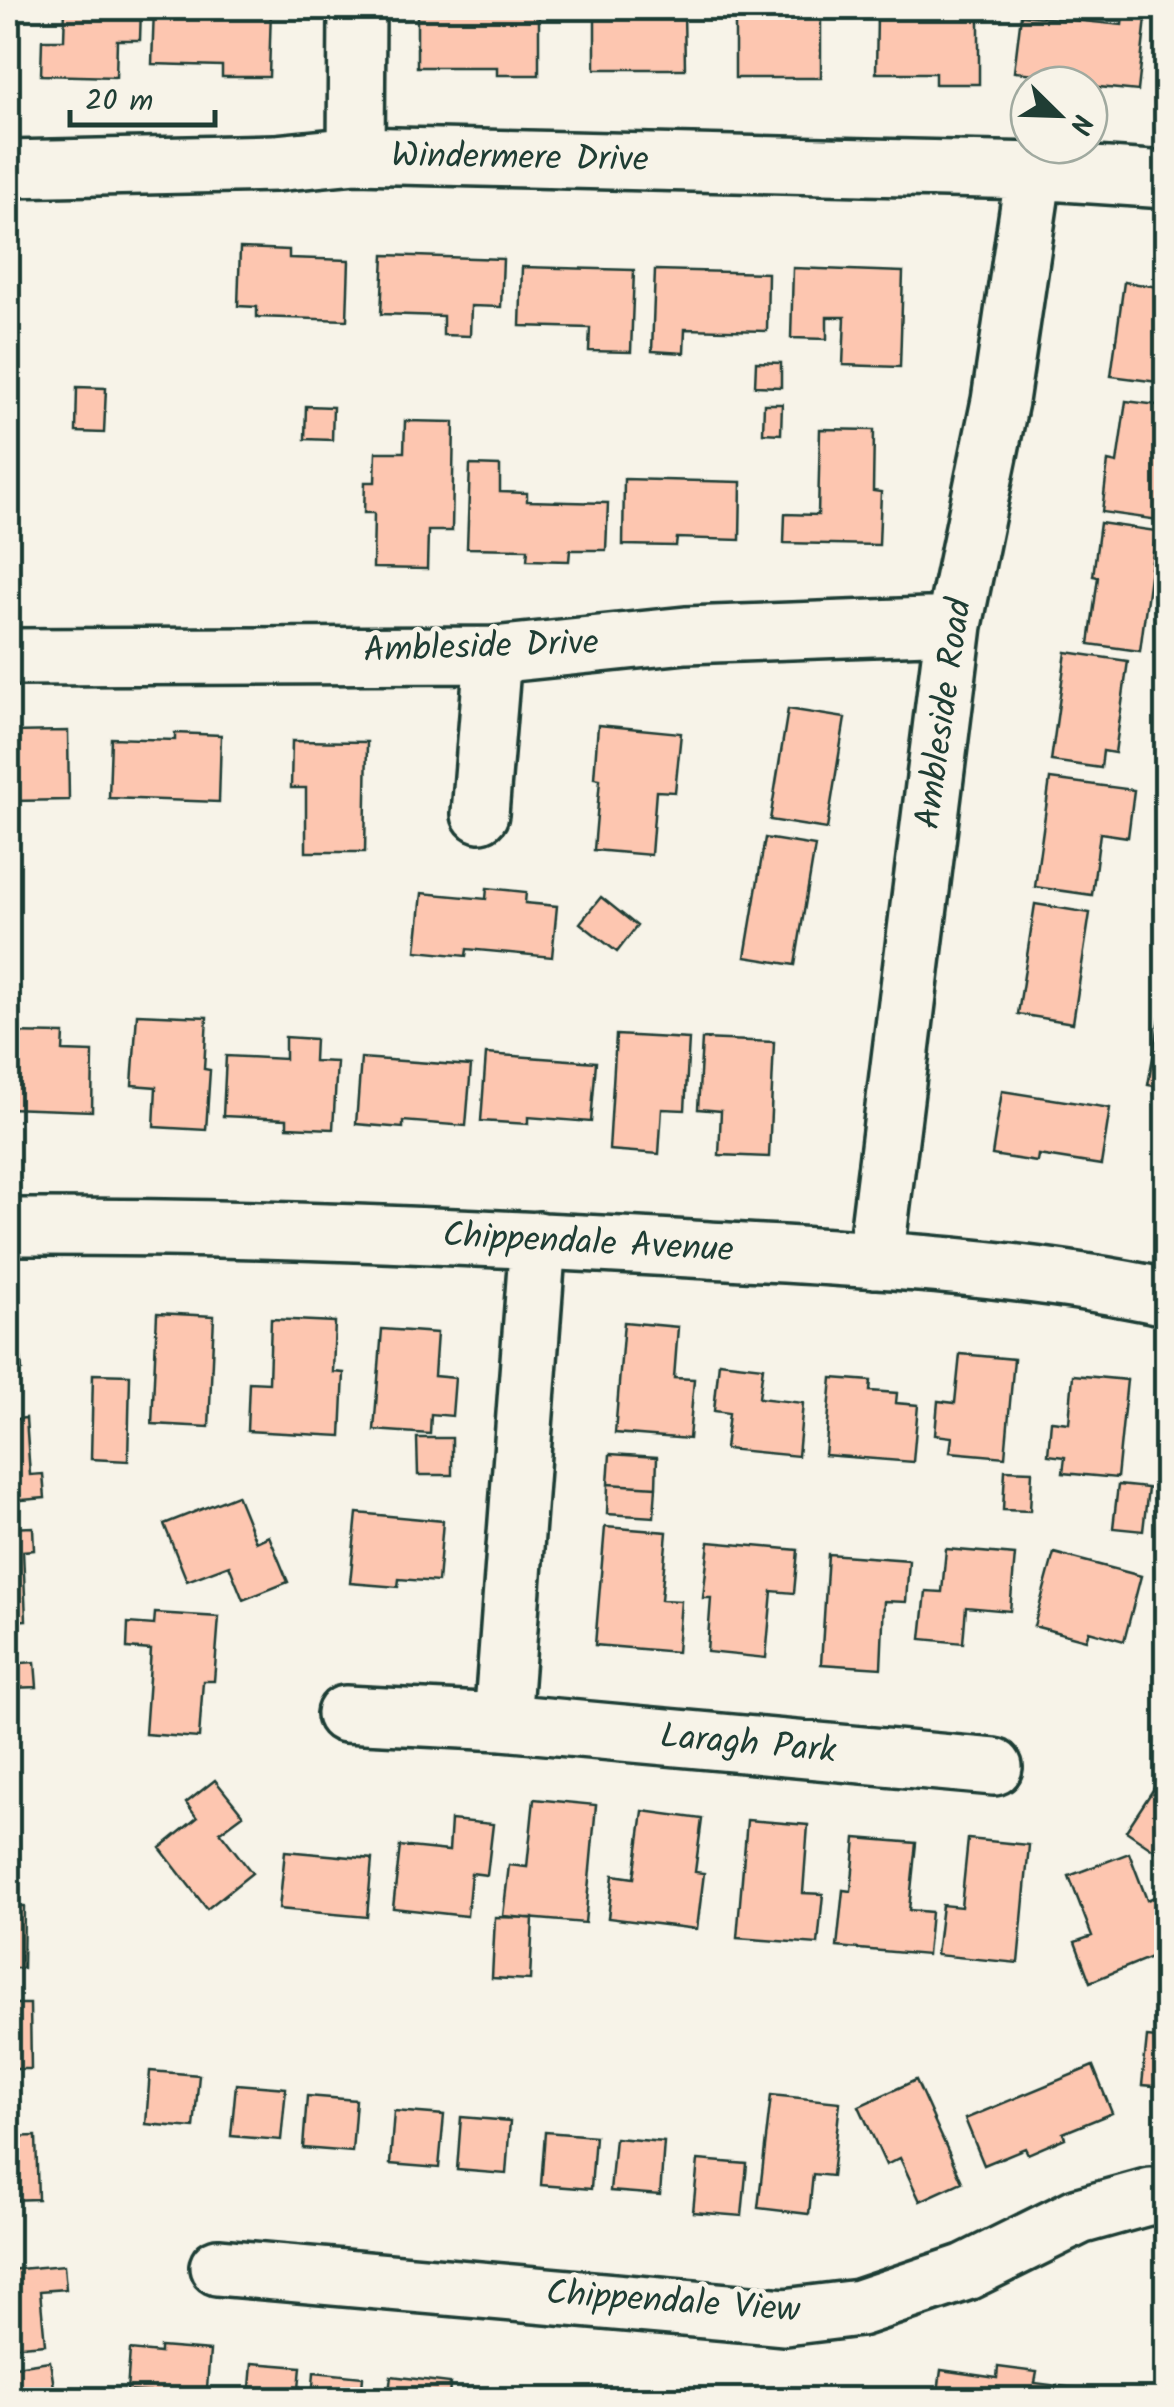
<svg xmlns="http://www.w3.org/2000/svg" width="1174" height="2407" viewBox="0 0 1174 2407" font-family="Kalam,sans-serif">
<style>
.building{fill:#fdc6b0;stroke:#1f3d34;stroke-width:2.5}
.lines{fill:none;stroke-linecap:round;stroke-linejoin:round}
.minor-casing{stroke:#1f3d34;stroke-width:62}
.minor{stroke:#f7f3e8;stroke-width:55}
.labels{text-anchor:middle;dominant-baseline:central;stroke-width:10;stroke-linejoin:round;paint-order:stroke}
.street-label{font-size:35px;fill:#1f3d34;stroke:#f7f3e8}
</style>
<rect width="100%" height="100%" fill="#f7f3e8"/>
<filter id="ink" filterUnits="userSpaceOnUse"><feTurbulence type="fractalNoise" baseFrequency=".01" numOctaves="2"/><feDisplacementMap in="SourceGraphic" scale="20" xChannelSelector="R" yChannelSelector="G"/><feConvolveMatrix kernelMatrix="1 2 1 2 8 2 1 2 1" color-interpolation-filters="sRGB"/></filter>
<g filter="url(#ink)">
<path class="building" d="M65,8h76l-1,32h-23l-1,37 -75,-2 1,-35h22z
M223,8h48l-2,69h-47v-11l-70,-2 2,-55z
M417,8h122v67h-42v-8h-80z
M601,8l83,2 1,59h-90v-58l6,-1z
M784,8h37v70h-86v-67l50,-1z
M877,15l102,1v68h-44v-11h-59z
M1021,15l101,10 1,-10 23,3 -8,73 -49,-5v-7l-75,-7z
M240,248l49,2v8l60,2 -2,60 -90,-3v-10l-19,-1z
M384,255l119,4 -2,48 -30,-1 -1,30 -27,-1v-19l-62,-2z
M522,267l112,3 -3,82 -42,-1 1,-23 -70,-2z
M793,268l110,4 -3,95 -57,-2 2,-48h-18v22l-36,-1z
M655,270l113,3 -1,58 -82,-2 -1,24 -32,-2z
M1124,282l42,6v95l-55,-7z
M756,362l25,1v24l-26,-1z
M77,387l29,1 -2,45 -28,-1z
M1126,401l40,5v115l-64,-9 6,-51 9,2z
M764,404h18l-1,30 -18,-1z
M306,406l27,1 -1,33 -27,-1z
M405,421l49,1 -2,109h-24l-1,38 -54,-1 1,-55h-10l1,-31h10l1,-30h28z
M820,429l54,1 -1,61 8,1 -2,53 -95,-2 1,-29 33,1z
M470,465l30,1v26l27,1v8l81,2 -2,47h-36l-1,11 -42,-1 1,-11 -61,-1z
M624,479l117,3 -1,58 -63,-2 -1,8 -53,-1z
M1100,523l56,8 -16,120 -51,-7 9,-67 -5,-1z
M1066,652l62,9 -13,92 -12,-2 -2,17 -50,-7z
M788,709l57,9 -18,111 -57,-9z
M598,725l83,8 -6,59 -19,-1 -5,64 -57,-5 6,-71 -6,-1z
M68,731l1,69 -58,1 1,20h-4v-89z
M175,733l46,2 -2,67 -110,-4 2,-60 64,2z
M292,741l75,1 -2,110h-59v-64h-15z
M1050,779l84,11 -6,47 -28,-4 -8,62 -57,-8z
M765,838l50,8 -20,119 -50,-8z
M487,888l39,4 -1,11 32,3 -5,51 -85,-8 -1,7 -50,-5 6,-58 64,6z
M601,897l36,29 -20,26 -37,-29z
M1035,904l55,9 -17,110 -55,-9z
M137,1014l70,3 -3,52 6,1 -4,60 -52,-3 2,-40 -24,-2z
M1160,1018l6,1v69l-18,-3z
M8,1033l56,1 -1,17 30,1 -1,59 -84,-3z
M616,1035l73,4 -4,71 -23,-1 -3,45 -50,-4z
M285,1037l30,2 -1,22 23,1 -4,67 -46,-2v-8l-64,-3 3,-60 59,3z
M702,1039l72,3 -5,115 -50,-2 2,-44 -23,-2z
M486,1054l110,8 -5,60 -63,-5v7l-47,-3z
M361,1058l110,8 -5,60 -63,-5v7l-47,-4z
M1002,1091l108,17 -9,57 -63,-10 -1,7 -45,-7z
M16,1297l6,73 -14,1v-73z
M157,1313l57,3 -5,111 -57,-3z
M271,1319l64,3 -2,50 11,1 -3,63 -94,-5 2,-49 20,1z
M624,1322l54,5 -4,51 20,1 -5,60 -74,-6z
M382,1329l55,4 -3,43 21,2 -3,38 -21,-2 -1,20 -56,-4z
M960,1354l54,5 -9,98 -55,-5 2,-15 -17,-2 3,-34 17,2z
M719,1362l44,5 -4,31 44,5 -5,53 -73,-7 4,-36 -15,-2z
M93,1374l37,1 -2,86 -37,-2z
M1073,1375l54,5 -10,98 -54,-5 2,-16 -17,-2 3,-34 18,2z
M832,1378l39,3 -1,10 27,2 -1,10 22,2 -5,57 -88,-7z
M26,1418l4,57 13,-1 2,24 -34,3 -3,-18v-63z
M417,1438h35v37h-34z
M610,1454l47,3 -1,30 -48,-3z
M1005,1470l27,1 -2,40 -27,-1z
M608,1484l48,3 -2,30 -47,-3z
M1118,1485l30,3 -5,43 -30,-3z
M237,1495l19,47 13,-6 19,46 -45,18 -14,-35 -42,16 -23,-57z
M357,1513l86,8 -5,61 -39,-3 -1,8 -48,-4z
M33,1527l1,23 -11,1 3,69 -18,1v-93z
M605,1527l62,5 -6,68 20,1 -4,51 -82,-7z
M709,1542l89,8 -4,43 -22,-2 -6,67 -59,-6 4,-54h-8z
M946,1549l69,6 -5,56 -44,-4 -3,36 -42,-4 5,-48 16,1z
M1054,1553l87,23 -17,65 -35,-10 -3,9 -52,-14z
M828,1554l81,6 -3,42 -22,-1 -3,67 -60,-4z
M155,1613l64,4 -5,64h-11l-4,57 -54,-4 6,-84 -24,-2 1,-25 26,2z
M8,1654l1,10 26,-2 2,25 -27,1 2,46h-4z
M8,1767h6l2,75h-8z
M1166,1770v88l-40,-27z
M215,1780l28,35 -23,17 32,41 -45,36 -47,-61 37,-30 -11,-15z
M534,1799l62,6 -11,118 -82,-7 6,-51 18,2z
M643,1811l59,8 -7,53 9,1 -7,56 -89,-11 5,-43 21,3z
M451,1820l42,4 -6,51 -16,-2 -4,43 -74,-8 7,-62 49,5z
M747,1820l61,5 -5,68 20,1 -5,50 -81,-6z
M856,1838l60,5 -7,67 22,2 -4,43 -90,-8 6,-57 8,1z
M968,1839l61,6 -11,118 -82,-8 6,-50 19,2z
M285,1851l87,8 -5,58 -88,-8z
M1129,1853l18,47 10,-4 9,25v30l-76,31 -15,-40 17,-6 -23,-60z
M8,1906h16l-1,62h-15z
M495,1917l38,1 -3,62 -38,-2z
M8,2004h22l1,65h-23z
M1147,2037l19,2v48l-24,-2z
M1093,2066l19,47 -49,20 2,5 -37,16 -3,-6 -41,17 -19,-46z
M150,2071l49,4 -5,53 -48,-4z
M916,2080l46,102 -42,19 -20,-43 -14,7 -27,-59z
M236,2084l50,4 -5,52 -50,-4z
M771,2095l69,7 -8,74 -19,-2 -4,40 -51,-6z
M307,2096l49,4 -4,52 -49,-4z
M394,2111l50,4 -5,53 -49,-4z
M461,2117l49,4 -4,53 -49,-4z
M545,2132l50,4 -4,53 -50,-4z
M36,2136l2,63 -30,1v-63z
M615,2138l49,4 -4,53 -50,-4z
M698,2160l49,4 -5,52 -49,-4z
M64,2265l2,24 -26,2 5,53 -37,3v-77z
M160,2347l50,4 -4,49h-50l1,-7 -30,-2 3,-41 30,3z
M50,2361l6,39h-48v-33z
M252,2363l49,4 -3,33h-49z
M998,2367l39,5 -2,11 40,5 -1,12h-137l4,-30 56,8z
M314,2372l49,5 -2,23h-49z
M391,2376l59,7 -1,17h-61z
M467,2389l49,5v6h-50z
M627,2391l49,4v5h-50z"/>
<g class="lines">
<defs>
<path id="minor" d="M356,155l1,-147
M8,169l267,-6 81,-8 678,16 132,9
M8,657l485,-2 193,-20 268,-10
M480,814l13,-159
M8,1227c227,-1 455,9 683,22 159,9 320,15 475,48
M875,1260l79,-635 46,-224 34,-230
M345,1714l157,8 492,45
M502,1722l36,-482
M218,2267l567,50 74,-9 107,-36 113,-56 72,-20 15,3"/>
</defs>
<use href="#minor" class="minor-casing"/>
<use href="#minor" class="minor"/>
</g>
</g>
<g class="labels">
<g class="street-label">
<text transform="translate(520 159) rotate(1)">Windermere Drive</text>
<text transform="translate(481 648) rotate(-2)">Ambleside Drive</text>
<text transform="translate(945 714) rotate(-82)">Ambleside Road</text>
<text transform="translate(588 1244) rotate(3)">Chippendale Avenue</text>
<text transform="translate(748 1745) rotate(5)">Laragh Park</text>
<text transform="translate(673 2303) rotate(4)">Chippendale View</text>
</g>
</g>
<rect width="1174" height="2407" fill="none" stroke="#f7f3e8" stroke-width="40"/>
<rect x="20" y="20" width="1134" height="2367" fill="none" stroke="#1f3d34" stroke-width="4" filter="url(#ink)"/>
<g transform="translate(1059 115) rotate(113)"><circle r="48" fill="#f7f3e8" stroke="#a1aaa0" stroke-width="2.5"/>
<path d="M0-8L18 38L0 25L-18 38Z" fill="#1f3d34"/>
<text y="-15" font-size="28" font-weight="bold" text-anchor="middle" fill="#1f3d34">N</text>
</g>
<path d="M70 110v15h145v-15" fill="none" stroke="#1f3d34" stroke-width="5"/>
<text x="85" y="110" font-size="30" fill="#1f3d34" stroke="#f7f3e8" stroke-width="8" paint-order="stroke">20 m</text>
</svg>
